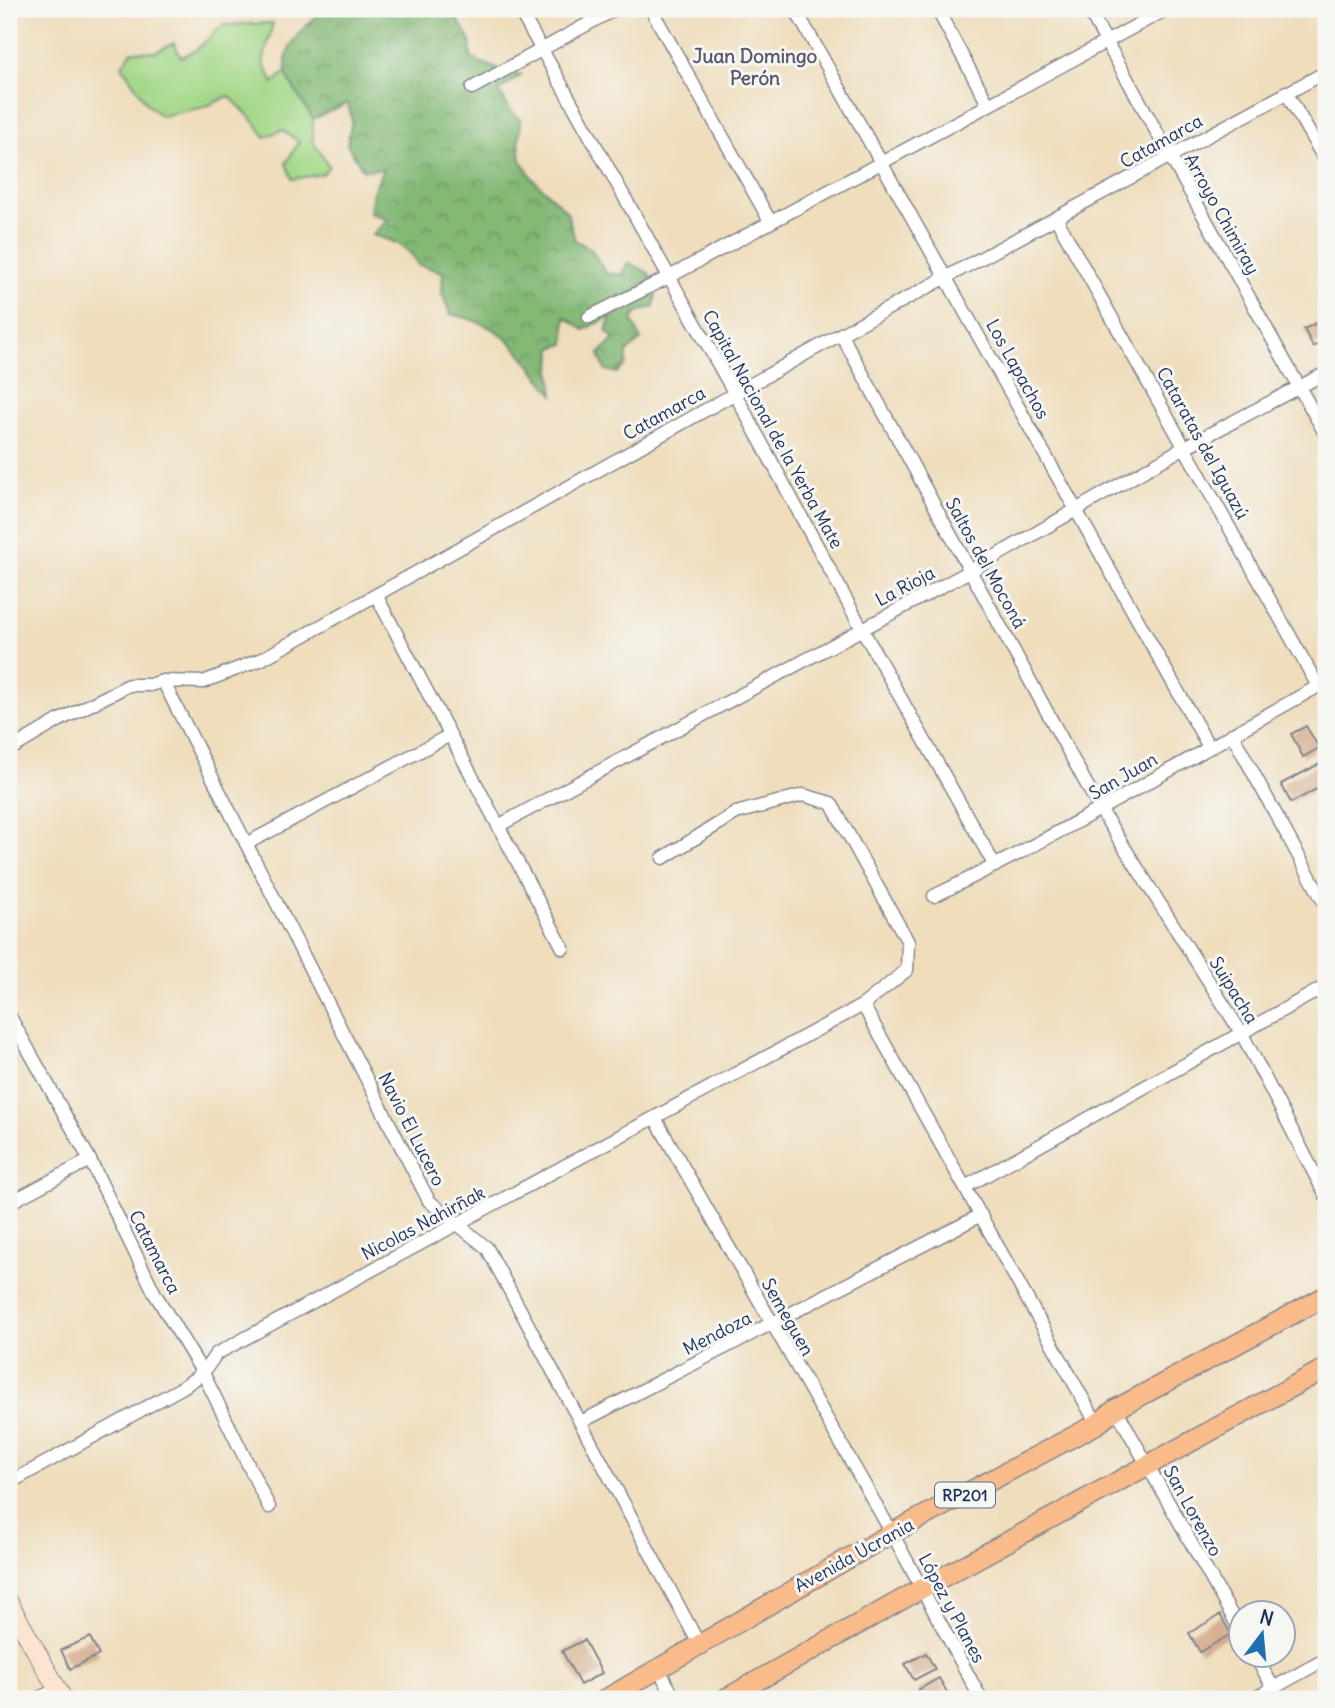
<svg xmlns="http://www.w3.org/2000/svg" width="1335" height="1708" viewBox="0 0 1335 1708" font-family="Delius,sans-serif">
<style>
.green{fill:#a4d888;stroke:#608473;stroke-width:2}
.forest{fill:url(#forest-crowns);stroke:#4f7469;stroke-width:2}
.building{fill:#d2a785}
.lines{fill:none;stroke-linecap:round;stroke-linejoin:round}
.minor-casing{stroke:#85868d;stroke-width:15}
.secondary-casing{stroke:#85868d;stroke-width:20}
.primary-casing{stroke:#85868d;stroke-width:22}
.minor{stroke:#fff;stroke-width:12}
.secondary{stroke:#fde4d1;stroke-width:18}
.primary{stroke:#fabb8b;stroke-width:19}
.labels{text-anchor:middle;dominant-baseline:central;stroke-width:6;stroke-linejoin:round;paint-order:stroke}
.shield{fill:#f6f6f2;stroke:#5d6b8a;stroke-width:2}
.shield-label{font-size:16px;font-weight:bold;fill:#1b2f5e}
.street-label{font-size:18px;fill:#1b2f5e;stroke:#f6f6f2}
.neighbourhood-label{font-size:19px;font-weight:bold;fill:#5b596c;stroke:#f6f6f2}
</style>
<defs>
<pattern id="forest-crowns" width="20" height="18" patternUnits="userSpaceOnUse" patternTransform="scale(1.75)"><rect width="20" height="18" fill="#83b874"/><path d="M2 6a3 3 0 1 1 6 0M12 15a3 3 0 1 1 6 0" fill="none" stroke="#6a9662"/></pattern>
</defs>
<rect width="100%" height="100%" fill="#f6f6f2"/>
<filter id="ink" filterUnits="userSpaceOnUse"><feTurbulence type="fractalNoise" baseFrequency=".0143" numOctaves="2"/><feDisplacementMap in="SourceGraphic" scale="14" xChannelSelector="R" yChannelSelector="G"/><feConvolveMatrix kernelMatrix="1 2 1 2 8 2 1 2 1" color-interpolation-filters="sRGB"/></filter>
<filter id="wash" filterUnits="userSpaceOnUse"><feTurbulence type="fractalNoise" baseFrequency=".00686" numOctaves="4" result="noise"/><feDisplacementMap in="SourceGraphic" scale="28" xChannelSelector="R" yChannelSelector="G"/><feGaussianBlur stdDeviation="1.57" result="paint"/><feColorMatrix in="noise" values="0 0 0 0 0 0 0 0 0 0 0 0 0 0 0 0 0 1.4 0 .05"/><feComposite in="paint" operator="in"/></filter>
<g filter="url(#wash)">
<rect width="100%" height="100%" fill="#efddbc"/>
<path class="green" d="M273,23l-10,39 10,21 13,-11 27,47v23l16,24 -6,8 -31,5 -6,-16 13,-21 -17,-12 -17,7 -12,-17 -24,-24 -25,11 -43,9 -13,-11 -26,-39 10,-15 23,1 19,-9 7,14 15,-7 27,-25z"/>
<path class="forest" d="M325,9h126l19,31 1,18 21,9 29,8 -22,16 12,20 10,9 -2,21 2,19 12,19 34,33 8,28 16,9 15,24 15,2 7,-13 21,11 7,22 -2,11 -16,6 -6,7 9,21 -14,12 -1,13 -9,8 -12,-3 -6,-16 15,-15 -8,-8 5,-15 -27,14 -19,-13v27l-13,4 -1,23 3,24c-36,-43 -44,-69 -104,-81l-8,-21 1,-21 -25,-7c-8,-19 -27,-25 -46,-30l16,-15 -18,-7 3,-21 10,-23 -20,1 -16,-26 5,-23 -4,-18 -35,16c-6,-11 -25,-36 -27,-48 -3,-28 20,-46 39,-62z"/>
<g id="blocks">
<path class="building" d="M1326,318v22l-13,7 -9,-18z
M1306,726l13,22 -16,9 -12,-23z
M1321,763l5,9v12l-35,19 -10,-19z
M1220,1615l11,19 -31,18 -11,-19z
M90,1637l9,18 -29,14 -9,-19z
M584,1640l18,33 -22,12 -18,-34z
M926,1653l9,16 -21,11 -9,-16z
M939,1678l9,16 -9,5h-16l-5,-9z"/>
</g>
</g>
<g filter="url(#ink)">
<use href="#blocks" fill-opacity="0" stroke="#85868d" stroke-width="2"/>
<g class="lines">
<defs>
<path id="minor" d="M519,9l216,385 127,235 133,237
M651,9l119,212
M795,9l414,738
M937,9l51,95
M1088,9l238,426
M472,88l143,-79
M1286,92l40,70
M1056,218l262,468
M589,317l80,-40 498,-268
M841,334l259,475 142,225 84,162
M376,595l187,353
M163,681l266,520 58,47 212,396
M1232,734l94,172
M9,750l49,-29 71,-36h21l13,-4 40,1 59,-23 579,-325 485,-262
M498,826l472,-255 215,-124 141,-74
M246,844l204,-109
M934,896c134,-65 262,-142 392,-214
M863,1005l234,419
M9,1015l81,145 65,134 48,79 66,134
M655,1118l237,415 89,166
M965,1187l361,-201
M9,1203l81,-43
M1116,1409l124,221
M581,1422l400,-207
M9,1483l174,-96 20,-14 13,-19 647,-349 44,-35 1,-28 -77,-139 -28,-8 -67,18 -73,45
M1255,1656l25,43
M659,1670l16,29
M37,1699l21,-10
M1253,1699l73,-40"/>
<path id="secondary" d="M9,1603l54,96"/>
<path id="primary" d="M606,1699l286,-166 205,-109 19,-15 210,-113
M725,1699l196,-110 405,-221"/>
</defs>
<use href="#minor" class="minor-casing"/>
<use href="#secondary" class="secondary-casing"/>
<use href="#primary" class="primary-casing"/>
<use href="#minor" class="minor"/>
<use href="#secondary" class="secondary"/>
<use href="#primary" class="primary"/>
</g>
</g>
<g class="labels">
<rect class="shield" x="935" y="1482.5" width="60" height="25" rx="5"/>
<g class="shield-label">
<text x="965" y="1495">RP201</text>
</g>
<g class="street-label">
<text transform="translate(1161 141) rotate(-29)">Catamarca</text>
<text transform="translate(1222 214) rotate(61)">Arroyo Chimiray</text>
<text transform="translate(1018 369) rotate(61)">Los Lapachos</text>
<text transform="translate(664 413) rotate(-29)">Catamarca</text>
<text transform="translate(773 429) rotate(61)">Capital Nacional de la Yerba Mate</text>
<text transform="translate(1203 443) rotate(61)">Cataratas del Iguazú</text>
<text transform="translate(986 563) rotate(61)">Saltos del Moconá</text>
<text transform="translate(905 586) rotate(-28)">La Rioja</text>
<text transform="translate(1123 776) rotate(-30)">San Juan</text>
<text transform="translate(1234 990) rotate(58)">Suipacha</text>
<text transform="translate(412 1129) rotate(63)">Navio El Lucero</text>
<text transform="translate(423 1223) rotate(-28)">Nicolas Nahirñak</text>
<text transform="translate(155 1252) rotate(63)">Catamarca</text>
<text transform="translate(788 1317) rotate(60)">Semeguen</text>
<text transform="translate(717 1333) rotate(-27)">Mendoza</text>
<text transform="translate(1193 1511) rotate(61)">San Lorenzo</text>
<text transform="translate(854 1555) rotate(-29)">Avenida Ucrania</text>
<text transform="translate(952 1608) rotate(62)">López y Planes</text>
</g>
<g class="neighbourhood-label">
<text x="755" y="56">Juan Domingo<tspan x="755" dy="22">Perón</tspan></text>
</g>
</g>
<rect width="1335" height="1708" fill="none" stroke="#f6f6f2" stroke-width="35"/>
<g transform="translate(1262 1634) rotate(16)"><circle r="33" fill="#f6f6f2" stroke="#9ea6b7" stroke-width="2"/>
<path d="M0-5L12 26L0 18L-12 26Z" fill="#1f6fb2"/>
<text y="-10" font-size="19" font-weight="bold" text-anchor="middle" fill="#1b2f5e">N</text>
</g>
</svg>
